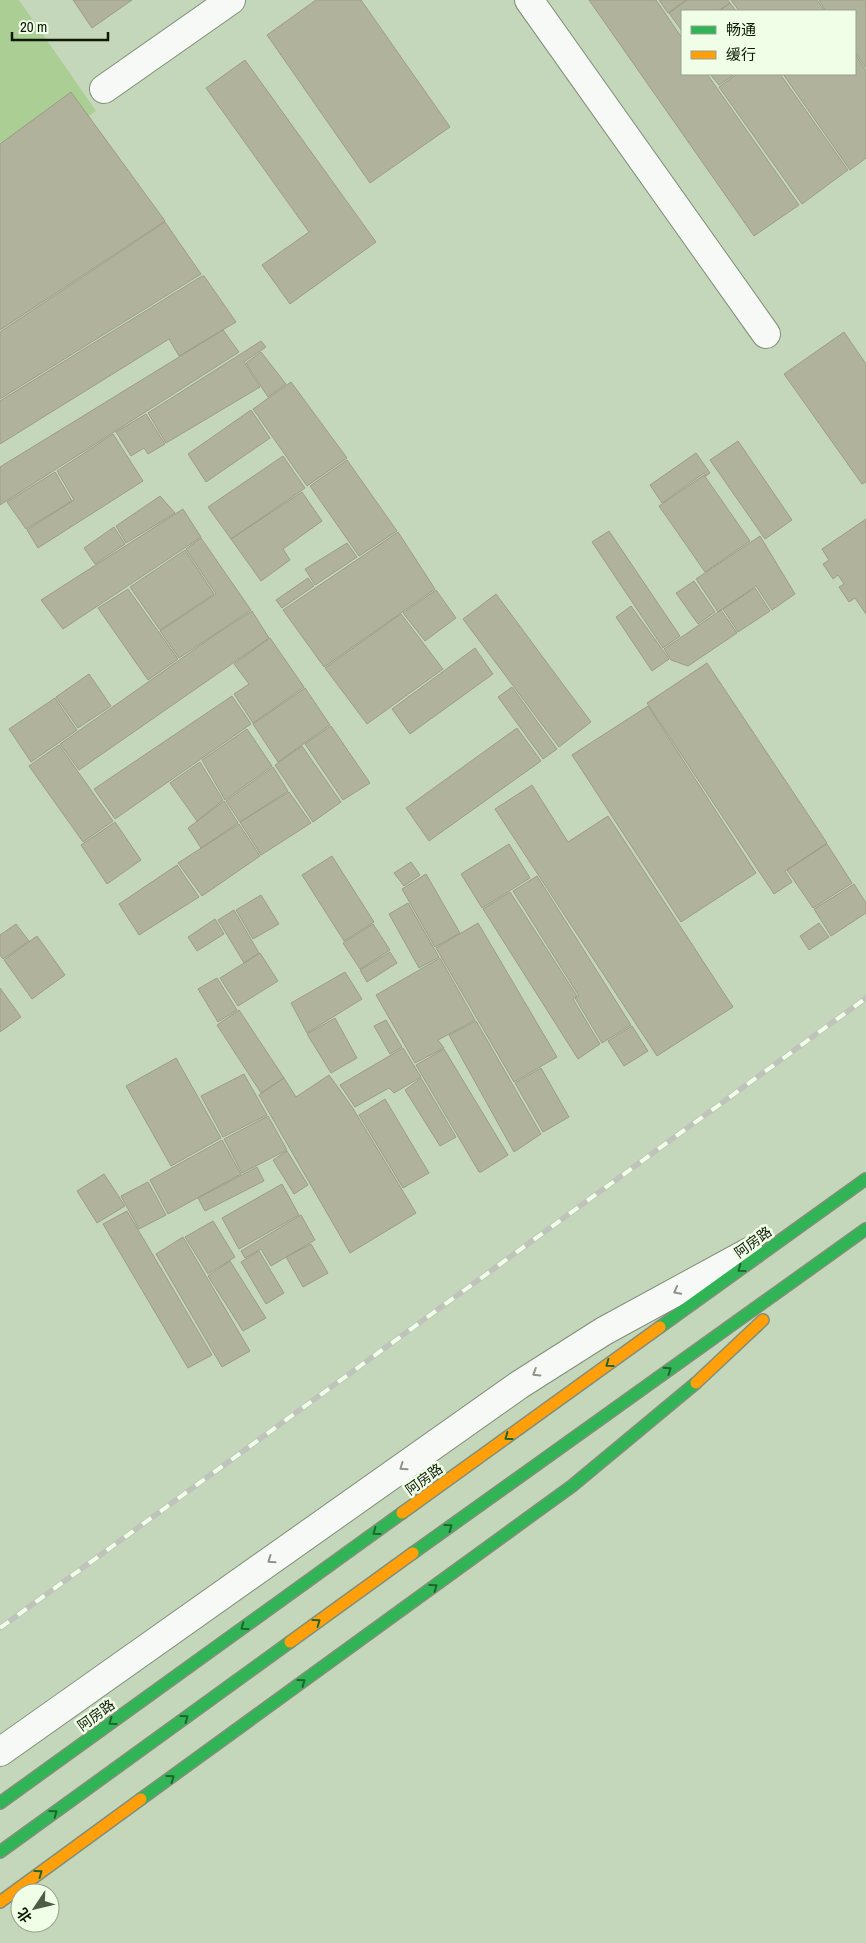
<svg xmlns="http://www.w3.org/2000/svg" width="866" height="1943" viewBox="0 0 866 1943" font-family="'Archivo Narrow','Noto Sans SC',sans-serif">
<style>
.green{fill:#abce95}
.building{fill:#b1b29b;stroke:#9c9d86}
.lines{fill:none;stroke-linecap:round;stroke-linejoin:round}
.street-casing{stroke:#818f79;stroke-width:30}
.fast-casing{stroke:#818f79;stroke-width:14}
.slow-casing{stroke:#818f79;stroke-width:14}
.street{stroke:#f6f9f5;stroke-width:28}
.fast{stroke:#30b455;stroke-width:11}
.slow{stroke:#ff9f0a;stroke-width:11}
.rail-casing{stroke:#bfc3bc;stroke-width:5.5}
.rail{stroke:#f0fee8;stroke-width:4;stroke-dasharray:11;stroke-linecap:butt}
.oneway{stroke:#1e662d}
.oneway2{stroke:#8d9489}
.labels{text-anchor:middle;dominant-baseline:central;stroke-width:5;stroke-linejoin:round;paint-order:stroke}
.street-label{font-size:14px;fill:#0d1905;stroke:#f0fee8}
</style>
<rect width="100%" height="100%" fill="#c5d7ba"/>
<path class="green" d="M0,0h19l77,111 -96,67z"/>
<path class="building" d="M73,0h59l-40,28z
M316,0h45l89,127 -80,56 -103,-148z
M589,0h67l26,38v36h25l92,131 -45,31z
M659,0h27l-18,13z
M687,0h41l2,3 -12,8h-36v20l-13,-18z
M731,0h86l8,11h-86z
M819,0h47v68l-11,-16v-41h-29z
M730,3l6,8h-17z
M855,54l11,17v87l-16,12 -67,-96h72z
M245,60l131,182 -86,62 -28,-39 47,-33 -103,-144z
M710,74h25l-16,11z
M737,74h43l68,96 -46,34 -83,-117z
M71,92l94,129 -165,109v-186z
M165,222l36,52 -201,125v-67z
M202,276h2l32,46 -57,34 -10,-17 -169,105v-43z
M223,330l16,22 -239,153v-38z
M844,332l22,32v118l-4,2 -78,-110z
M261,341l5,6 -22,15 16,25 -94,56 -18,-30z
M261,352l25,32 -18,13 -22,-34z
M291,382l56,76 -40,28 -54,-77z
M251,410l19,28 -64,44 -18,-28z
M146,414l19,30 -17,10 -4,-6 -13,8 -15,-24z
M113,434l30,47 -105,67 -11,-18 47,-30 -17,-29z
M738,441l54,79 -27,19 -55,-79z
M696,453l14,20 -4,3 -2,-3 -42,30 -12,-18z
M283,456l22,32 -74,51 -23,-32z
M347,460l50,71 -38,25 -49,-70z
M55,472l17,29 -46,28 -19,-27z
M704,475l46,66 -45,31 -46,-66z
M302,492l20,29 -39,28 7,11 -29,21 -30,-42z
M160,496l15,17 -49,30 -10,-17z
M183,509l18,28 -138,92 -22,-29z
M866,519v95l-11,-16 -6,4 -10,-15 5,-3 -6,-9 -5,4 -10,-15 6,-4 -7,-11z
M114,527l11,17 -30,20 -11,-16z
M609,531l71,105 -17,12 -71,-106z
M398,532l37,57 -111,78 -41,-57z
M760,536l35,58 -23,16 -16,-24 -38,26 -22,-33z
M201,538l50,72 -72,48 -19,-27 56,-37 -30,-45z
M347,543l10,14 -42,28 -10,-16z
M185,550l29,44 -54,36 -30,-43z
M308,578l6,8 -32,22 -6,-8z
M694,581l21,31 -17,12 -22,-31z
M755,588l15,23 -32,21 -15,-23z
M128,589l50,70 -30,21 -50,-72z
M436,590l20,28 -31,23 -22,-28z
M496,594l95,128 -32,25 -96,-128z
M631,606l38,53 -17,12 -36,-54z
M721,610l16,23 -49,33 -17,-6 -7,-11z
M252,611l17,27 -190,132 -19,-26 155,-109z
M401,614l42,55 -76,55 -42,-56z
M270,638l34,49 -51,36 -19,-29 15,-10 -15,-20z
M475,648l18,26 -83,60 -18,-25z
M707,663l120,180 -42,28 7,11 -18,12 -127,-191z
M89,674l22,32 -33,22 -22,-31z
M512,687l45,62 -14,10 -45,-62z
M305,688l25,37 -52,37 -25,-38z
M232,696l19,28 -136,95 -21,-30z
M55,698l22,32 -46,32 -22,-33z
M648,706l108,167 -75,49 -109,-167z
M331,726l39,57 -27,17 -38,-56z
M517,728l24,33 -112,80 -23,-33z
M247,729l25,37 -47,34 -23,-40z
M59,745l54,76 -30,21 -54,-76z
M302,746l39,56 -28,20 -38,-57z
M200,762l23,38 -26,21 -27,-38z
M273,767l15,24 -48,31 -14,-21z
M532,785l36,57 40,-26 125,191 -76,49 -162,-247z
M289,792l22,31 -50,32 -21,-33z
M224,801l14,22 -37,25 -13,-20z
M115,822l26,38 -34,24 -26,-39z
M239,824l21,32 -58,40 -24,-33z
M509,844l21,34 -48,30 -21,-34z
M827,844l25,39 -39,25 -26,-38z
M332,856l42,66 -30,19 -42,-66z
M411,862l9,13 -16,11 -10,-13z
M177,865l22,32 -60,38 -20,-31z
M426,874l34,59 -25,14 -33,-58z
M537,876l94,149 -29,18 -27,-45 4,-2 -66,-105z
M854,884l12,19v10l-35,23 -17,-27z
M510,892l67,104 -4,3 27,45 -22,15 -95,-150z
M261,895l18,29 -26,15 -17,-29z
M408,903l31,54 -20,11 -30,-54z
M234,910l25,43 -15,10 -26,-43z
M215,919l9,15 -27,17 -9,-14z
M478,923l79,134 -43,25 -78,-134z
M819,923l10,14 -20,13 -9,-14z
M16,924l13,17 -26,18 -3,-4v-20z
M373,924l17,26 -30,19 -17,-26z
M37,936l28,39 -33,24 -28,-39z
M390,952l7,11 -30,19 -7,-12z
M260,953l18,28 -40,25 -18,-28z
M440,958l35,62 -37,20 6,8 -29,15 -39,-68z
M345,972l17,27 -55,34 -16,-30z
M217,978l20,32 -19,12 -20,-33z
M0,988l21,29 -21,15z
M239,1010l45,68 -23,15 -44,-68z
M335,1018l22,40 -26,15 -24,-39z
M386,1020l16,27 -12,7 -16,-28z
M476,1021l65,113 -27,18 -65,-117z
M632,1026l16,25 -24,15 -16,-25z
M403,1048l18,29 -27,16 -5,-5 -34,19 -15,-22z
M444,1049l64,106 -27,17h-2l-63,-107z
M176,1058l45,80 -50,28 -45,-80z
M541,1068l28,49 -26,15 -28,-49z
M244,1074l23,41 -44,22 -22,-41z
M329,1075l23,32 64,106 -66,40 -91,-158 25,-17 12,19z
M421,1078l35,59 -16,9 -35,-56z
M385,1099l44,74 -26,15 -44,-73z
M268,1116l19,34 -45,23 -18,-34z
M222,1140l19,34 -73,40 -18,-34z
M287,1151l21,34 -14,9 -21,-34z
M257,1167l7,14 -59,30 -7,-13z
M104,1174l21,32 -28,17 -20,-32z
M148,1182l18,33 -27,14 -18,-33z
M282,1184l17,31 -60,34 -17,-31z
M127,1211l85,144 -24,13 -85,-144z
M301,1215l14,25 -44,26 -10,-17 -16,9 -4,-7z
M213,1221l22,36 -27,17 -23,-37z
M183,1237l67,114 -28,16 -66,-113z
M311,1244l17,29 -25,14 -17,-30z
M259,1251l25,42 -18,11 -25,-42z
M230,1261l36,57 -23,13 -35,-55z"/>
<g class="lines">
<defs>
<path id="street" d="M529,0l237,334
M104,89l127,-89
M0,1752l519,-367 85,-54 145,-79"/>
<path id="fast" d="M660,1327l206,-148
M413,1553l453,-324
M141,1799l431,-313 124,-103
M0,1803l402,-290
M0,1852l290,-210"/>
<path id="slow" d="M696,1383l67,-63
M402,1513l258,-186
M290,1642l123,-89
M0,1902l141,-103"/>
</defs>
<use href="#street" class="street-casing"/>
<use href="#fast" class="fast-casing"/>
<use href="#slow" class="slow-casing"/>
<use href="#street" class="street"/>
<use href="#fast" class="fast"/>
<use href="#slow" class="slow"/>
<defs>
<path id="rail" d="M0,1628l866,-630"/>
</defs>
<use href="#rail" class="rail-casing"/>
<use href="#rail" class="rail"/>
</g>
<defs><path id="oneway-chevron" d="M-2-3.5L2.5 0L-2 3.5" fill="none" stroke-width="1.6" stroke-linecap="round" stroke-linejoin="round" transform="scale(1.25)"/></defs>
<g class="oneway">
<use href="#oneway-chevron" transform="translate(741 1269) rotate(144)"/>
<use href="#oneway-chevron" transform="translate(609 1364) rotate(144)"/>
<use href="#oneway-chevron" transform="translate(668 1370) rotate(-35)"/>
<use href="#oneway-chevron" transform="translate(508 1437) rotate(144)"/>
<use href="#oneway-chevron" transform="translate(449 1527) rotate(-36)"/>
<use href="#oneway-chevron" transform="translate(376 1532) rotate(144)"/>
<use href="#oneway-chevron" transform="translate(434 1587) rotate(-36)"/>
<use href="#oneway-chevron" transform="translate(317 1622) rotate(-36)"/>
<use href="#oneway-chevron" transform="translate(244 1627) rotate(144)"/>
<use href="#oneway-chevron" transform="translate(302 1682) rotate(-36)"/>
<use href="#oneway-chevron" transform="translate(185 1718) rotate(-36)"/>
<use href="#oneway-chevron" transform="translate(112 1722) rotate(144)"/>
<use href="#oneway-chevron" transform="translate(171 1778) rotate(-36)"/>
<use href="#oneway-chevron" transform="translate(54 1813) rotate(-36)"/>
<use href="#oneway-chevron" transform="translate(39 1873) rotate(-36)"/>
</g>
<g class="oneway2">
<use href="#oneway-chevron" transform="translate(677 1291) rotate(152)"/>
<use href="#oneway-chevron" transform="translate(536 1373) rotate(148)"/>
<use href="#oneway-chevron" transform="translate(403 1467) rotate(145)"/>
<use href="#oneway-chevron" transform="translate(271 1560) rotate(145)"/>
</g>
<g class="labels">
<g class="street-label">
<text transform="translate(753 1242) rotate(-36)">阿房路</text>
<text transform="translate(424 1479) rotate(-36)">阿房路</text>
<text transform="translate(96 1715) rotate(-36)">阿房路</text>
</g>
</g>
<rect x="681" y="10" width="175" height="65" fill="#f0fee8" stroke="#95a28d"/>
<rect x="691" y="26" width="25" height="8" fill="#30b455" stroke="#95a28d"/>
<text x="726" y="35" font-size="15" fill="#0d1905">畅通</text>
<rect x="691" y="51" width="25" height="8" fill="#ff9f0a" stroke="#95a28d"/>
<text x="726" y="60" font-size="15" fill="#0d1905">缓行</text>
<g transform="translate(35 1908) rotate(235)"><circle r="24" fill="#f0fee8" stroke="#95a28d"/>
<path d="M0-4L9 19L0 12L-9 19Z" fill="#4d5c44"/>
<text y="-8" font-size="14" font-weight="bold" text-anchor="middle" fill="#0d1905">北</text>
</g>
<path d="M12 32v8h96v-8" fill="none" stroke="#0d1905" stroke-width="2.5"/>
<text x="20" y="32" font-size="15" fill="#0d1905" stroke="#f0fee8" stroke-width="4" paint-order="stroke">20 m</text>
</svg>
